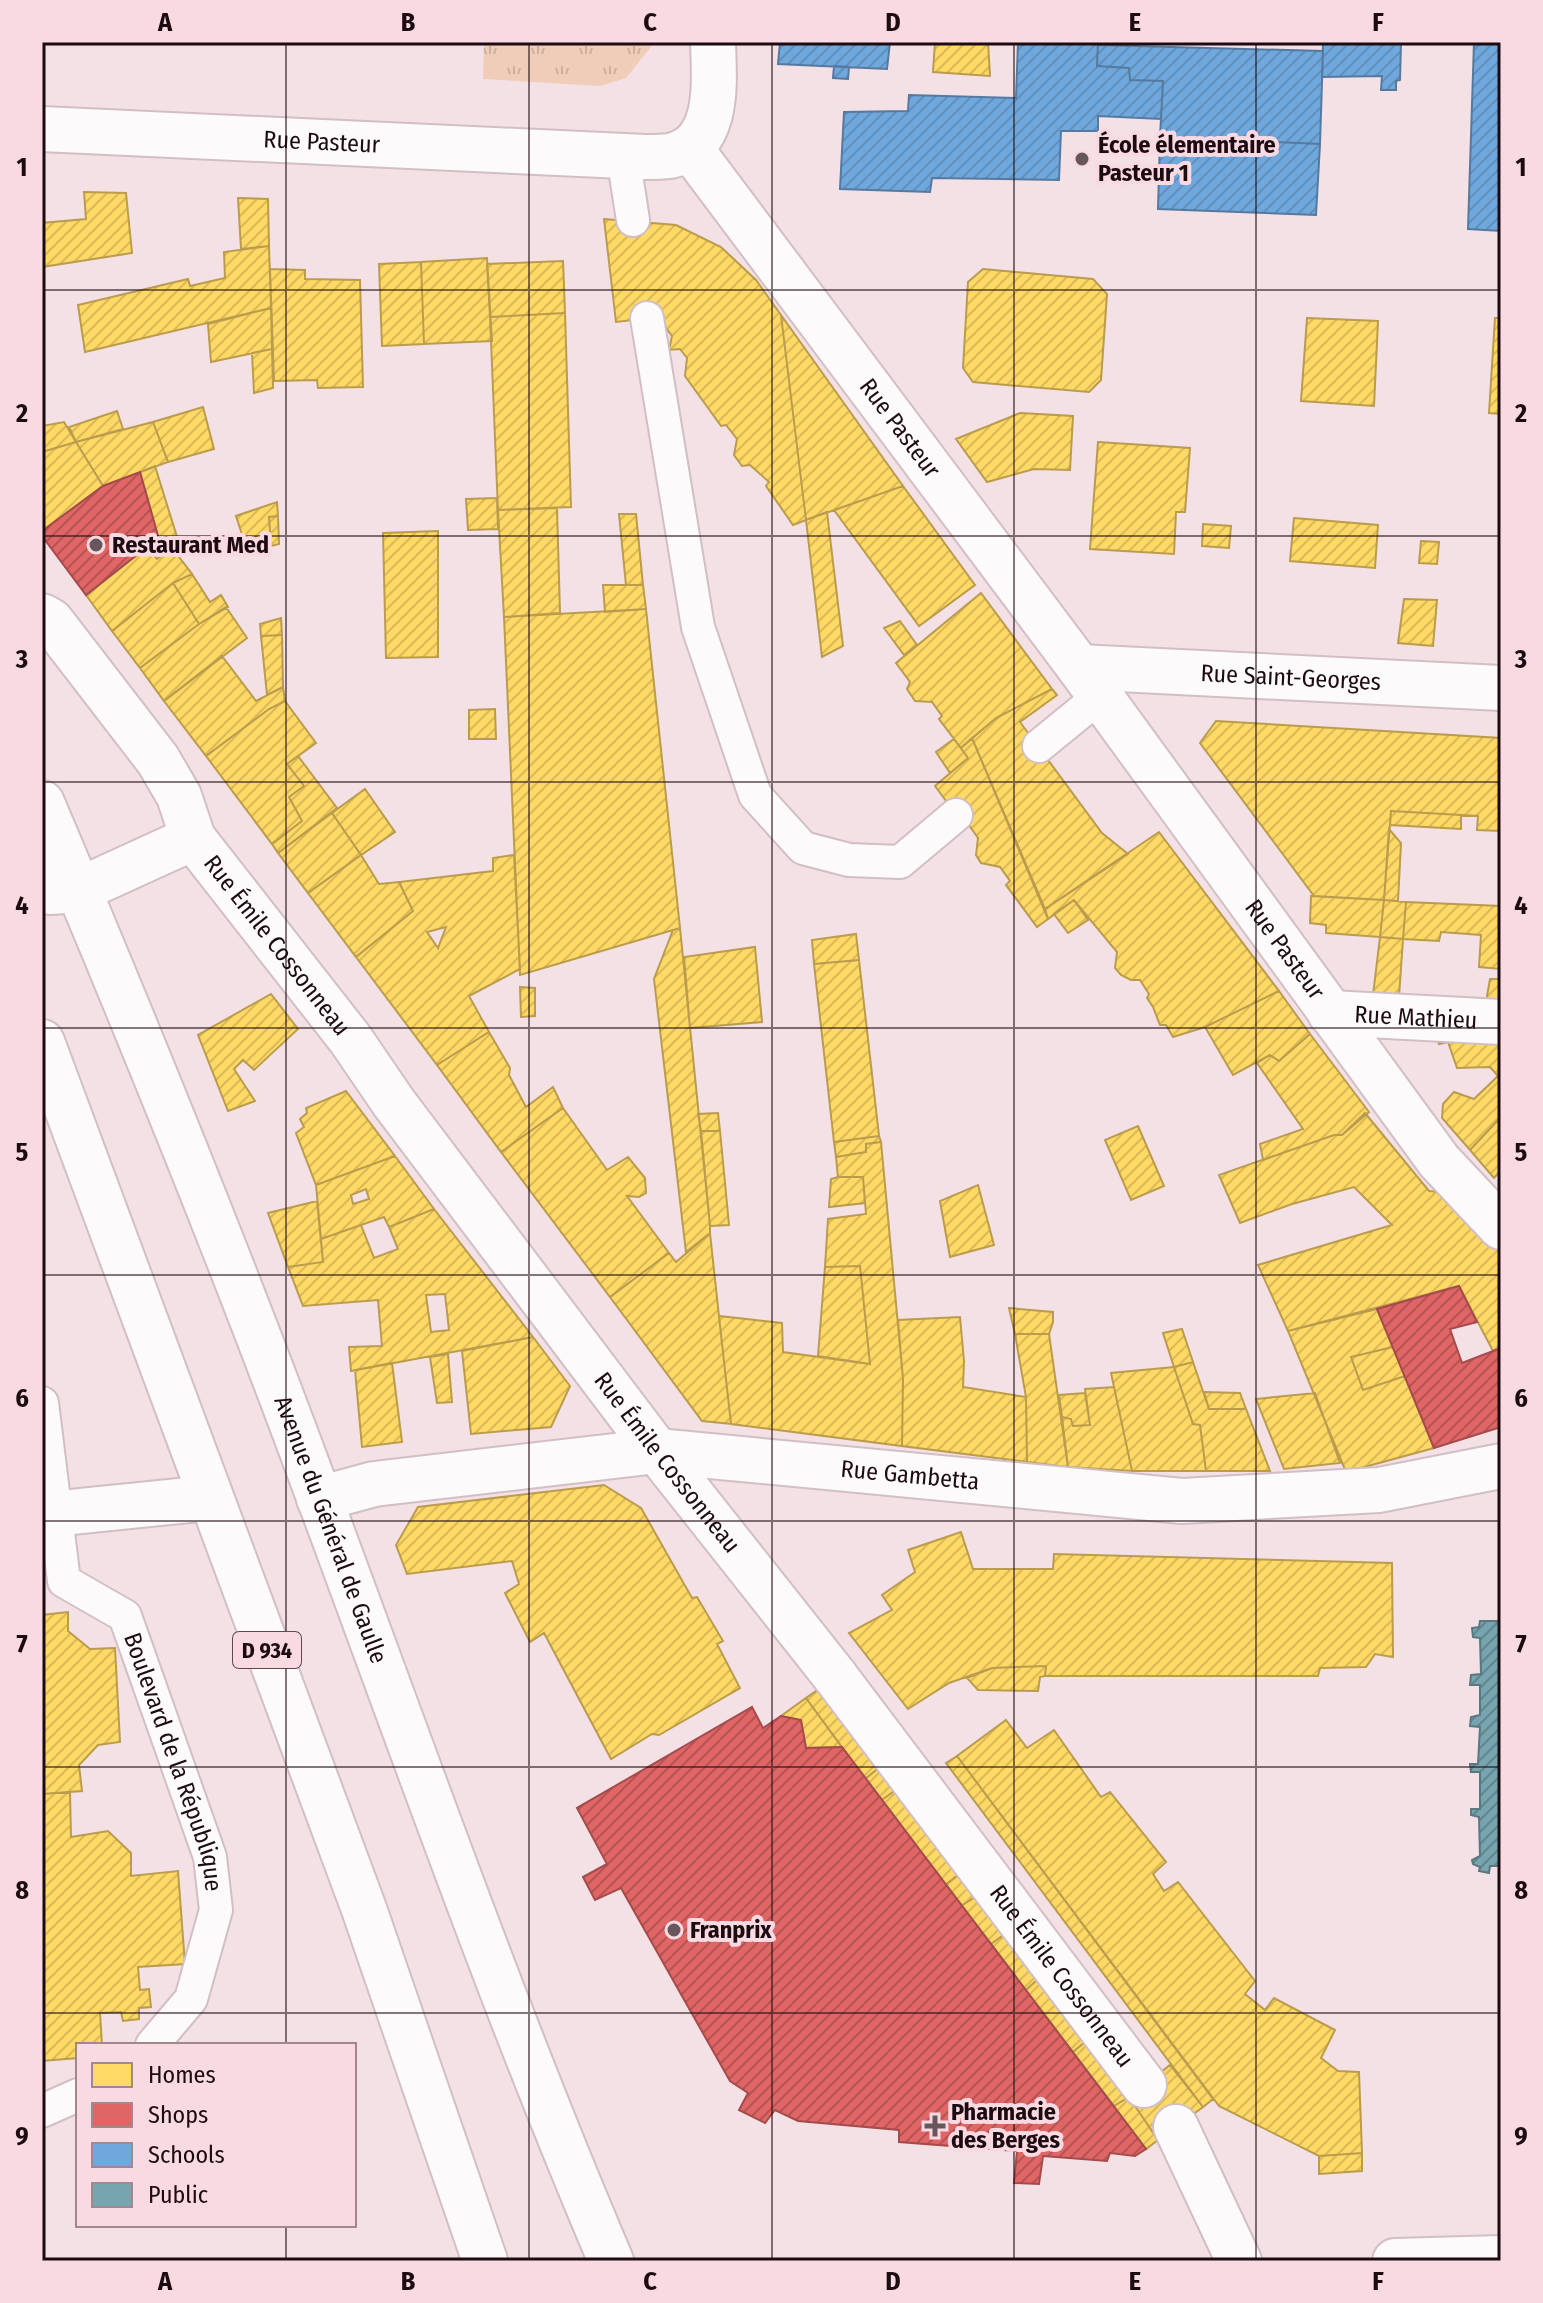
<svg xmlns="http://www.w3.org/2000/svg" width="1543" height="2303" viewBox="0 0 1543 2303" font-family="'Fira Sans Condensed',sans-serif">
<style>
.park{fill:url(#park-tufts)}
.homes{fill:url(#homes-hatch);stroke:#bb9b4c;stroke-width:2;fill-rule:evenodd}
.shops{fill:url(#shops-hatch);stroke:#a54b4c;stroke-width:2}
.schools{fill:url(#schools-hatch);stroke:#56799f;stroke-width:2}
.public{fill:url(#public-hatch);stroke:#5b777f;stroke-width:2}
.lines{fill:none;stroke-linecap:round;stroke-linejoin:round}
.service-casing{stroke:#d1bfc4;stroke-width:36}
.pedestrian-casing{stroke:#d1bfc4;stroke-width:48}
.minor-casing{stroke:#d1bfc4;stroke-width:48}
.primary-casing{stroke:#d1bfc4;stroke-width:48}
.service{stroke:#fdfafb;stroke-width:32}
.pedestrian{stroke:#fdfafb;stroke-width:44}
.minor{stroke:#fdfafb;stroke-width:44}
.primary{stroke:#fdfafb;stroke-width:44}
.grid{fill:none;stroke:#1c0b10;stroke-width:2;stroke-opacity:0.55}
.poi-dot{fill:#67565b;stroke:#fadae2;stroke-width:3}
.labels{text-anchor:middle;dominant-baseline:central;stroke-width:8;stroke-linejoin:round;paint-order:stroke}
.shield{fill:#fadae2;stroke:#5f494f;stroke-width:2}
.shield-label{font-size:22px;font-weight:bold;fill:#1c0b10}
.street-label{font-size:24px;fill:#1c0b10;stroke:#fadae2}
.poi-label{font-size:24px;font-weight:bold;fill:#1c0b10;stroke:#fadae2;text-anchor:start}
.neatline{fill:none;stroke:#1c0b10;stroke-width:3}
.grid-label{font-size:26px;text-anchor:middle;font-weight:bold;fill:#1c0b10}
</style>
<defs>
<pattern id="park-tufts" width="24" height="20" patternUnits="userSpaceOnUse" patternTransform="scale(2)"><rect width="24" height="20" fill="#f0cdb8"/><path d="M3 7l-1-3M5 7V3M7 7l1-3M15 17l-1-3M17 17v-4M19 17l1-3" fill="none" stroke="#cdaf9d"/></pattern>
<pattern id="homes-hatch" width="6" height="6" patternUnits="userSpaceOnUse" patternTransform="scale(2)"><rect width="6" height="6" fill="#ffd966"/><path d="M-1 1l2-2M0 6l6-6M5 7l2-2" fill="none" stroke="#dab957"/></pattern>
<pattern id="shops-hatch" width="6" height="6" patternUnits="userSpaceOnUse" patternTransform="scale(2)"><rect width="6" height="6" fill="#e06666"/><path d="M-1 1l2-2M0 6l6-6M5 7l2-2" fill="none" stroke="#b55253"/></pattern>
<pattern id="schools-hatch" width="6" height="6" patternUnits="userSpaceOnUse" patternTransform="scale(2)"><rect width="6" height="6" fill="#6fa8dc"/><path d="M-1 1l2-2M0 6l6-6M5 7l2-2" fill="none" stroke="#608fbc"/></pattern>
<pattern id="public-hatch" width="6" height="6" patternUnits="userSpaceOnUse" patternTransform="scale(2)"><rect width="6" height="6" fill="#76a5af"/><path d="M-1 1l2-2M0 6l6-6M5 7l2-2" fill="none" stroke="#60858d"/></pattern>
</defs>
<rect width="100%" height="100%" fill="#f3e1e6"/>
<path class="park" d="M484,42h171l-29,36 -26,8 -117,-7z"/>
<path class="homes" d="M935,42h53l2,34 -57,-4z
M84,192l42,1 6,60 -90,14v-44l44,-4z
M238,198l30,1 1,47 -28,3z
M604,219l72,6 45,22 35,33 25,35 25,205 -13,5 -27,-39 3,-4 -19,-17 -8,1 -8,-11 3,-16 -11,-14 -5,1 -36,-50 2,-18 -7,-9 -11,1 3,-14 -14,-19 -42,5z
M269,246l2,62 -186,44 -7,-47 110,-26 2,7 35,-8 -1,-26z
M487,258l5,83 -68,3 -3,-82z
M563,261l2,52 -75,4 -3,-53z
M421,262l3,82 -42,2 -3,-82z
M270,269l35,1v9l55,1 3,107 -45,1 -1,-8 -43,1z
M983,269l110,10 14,15 -6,86 -12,12 -116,-10 -10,-14 5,-86z
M271,308l1,41 -61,13 -3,-38z
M565,313l6,194 -73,3 -8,-193z
M781,315l122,171 -97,34z
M1307,318l71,3 -4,85 -73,-5z
M1495,318h6v96l-12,-1z
M272,349l1,39 -19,5 -2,-40z
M203,407l11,42 -46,13 -15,-40z
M117,411l6,18 -47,13 -7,-15z
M1020,413l53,3 -3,54 -36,-1 -47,13 -31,-43z
M64,422l12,20 -34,10v-26z
M153,422l15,40 -65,24 -27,-44z
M76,442l27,44 -61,45v-79z
M1098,442l92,6 -5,64h-9l-2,42 -84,-5z
M155,466l22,71 -17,6 -20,-71z
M903,486l72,99 -56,41 -85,-116z
M497,498l1,31 -30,1 -2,-31z
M277,502l1,14 -9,1 2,29 -23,7 -12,-37z
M557,508l3,105 -56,4 -6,-107z
M827,512l16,134 -21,11 -16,-137z
M619,514h17l7,71h-17z
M278,516l1,28 -8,2 -2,-29z
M1294,518l84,7 -3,43 -85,-7z
M1203,524l28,2 -2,22 -27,-2z
M438,531v126l-52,1 -3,-125z
M1421,541l18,1 -2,22 -18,-1z
M147,547l10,12 15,-11 20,26 -19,9 -61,48 -26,-36z
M192,574l18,28 11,-7 7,12 -29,17 -26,-41z
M173,583l26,41 -59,44 -28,-37z
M603,585h40l3,24 -41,3z
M981,593l71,96 -56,29 -35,30 -22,-29 3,-3 -10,-14 -17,-1 -8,-12 3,-7 -14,-19z
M1404,599l33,1 -4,46 -35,-3z
M226,607l21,31 -83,63 -24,-33 59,-44z
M646,609l34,319 -160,47 -16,-358z
M281,618l1,17 -21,1 -1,-12z
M900,621l17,24 -13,10 -20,-27z
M282,635l1,52 -16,8 -6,-59z
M222,656l34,45 27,-14 2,14 -16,8 -63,47 -42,-55z
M1052,689l5,6 -37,27 82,111 26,21 -83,55 -73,-171 24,-20z
M285,701l31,42 -29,21 17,22 -15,11 13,24 -30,23 -66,-88 63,-47z
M495,709l1,30h-27v-29z
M1216,721l285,17v93l-24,-1 1,-14 -87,-5 -7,89 -70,-4 -114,-153z
M972,738l76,181 -11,8 -31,-42 4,-4 -10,-14 -19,-4 -5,-8 2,-17 -12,-17 -3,3 -28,-38 33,-28 -7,-10z
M954,739l14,19 -18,15 -14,-21z
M298,756l39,52 -59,45 -6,-9 30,-23 -13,-24 15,-11 -17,-22z
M365,789l30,43 -34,23 -29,-42z
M1391,811l70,4v14l-71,-4z
M332,813l29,42 -53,38 -30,-40z
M1389,829l12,14 -3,58 -14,-1z
M1159,832l120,159 -74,36 -32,10 -7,-12h-6l-7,-18 -6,-9 2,-4 -9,-14h-9l-10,-5 -6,-7 2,-16 -43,-52 -26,19 -3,-10z
M361,855l18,29 20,-2 14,29 -57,46 -48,-64z
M514,855l6,114 -51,27 20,36 -52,33 -81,-108 57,-46 -14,-29 94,-11v-13zM446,927l-8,21 -11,-16z
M1311,896l73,4 -4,37 -54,-4v-8l-16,-2z
M1074,900l14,20 -20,13 -14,-19z
M1384,900l22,2 -3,37 -23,-2z
M1406,902l95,4v63l-22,-2 2,-32 -40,-3 -2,9 -36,-2z
M680,928l30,298v7l-24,19 -32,-273 19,-49z
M856,934l3,26 -45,4 -2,-24z
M1380,937l23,2 -4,58 -26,-2z
M755,947l7,75 -72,6 -6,-71z
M859,960l20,176 -45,6 -20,-178z
M1490,979h11v25l-15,-2z
M520,987l15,1v28l-14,1z
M1279,991l31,43 -31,27 -9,-6 -37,20 -28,-48z
M271,994l27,35 -44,41 -11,-10 -9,9 21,32 -27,10 -30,-76z
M489,1032l21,36 -1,7 17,32 27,-20 10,21 -62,44 -64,-87z
M1310,1034l59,78 -27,23h-8l-71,25 -3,-16 43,-15 -46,-66 13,-8 9,6z
M1436,1034l65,5v32l-3,5 -8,-9 -33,1 -9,-26 -9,2z
M1498,1076l3,3v38l-31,33 -28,-32 1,-14 11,-12 20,7z
M346,1091l49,65 -79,29 -20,-52 8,-6 -4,-8 7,-6 -1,-5z
M563,1108l44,62 21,-13 17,21 1,15 -7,4 -12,-1 42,57 -59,44 -109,-145z
M718,1113l2,18h-19l-3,-17z
M1365,1113l64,78 11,1 61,56v100l-8,3 -34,-65 -171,45 -30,-66 134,-40 -38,-38 -62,17 -52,19 -21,-48 115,-40h8z
M1501,1117v53l-7,8 -24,-28z
M1138,1126l26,60 -33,14 -26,-60z
M701,1131h19l9,94 -19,1z
M879,1136l2,6 -15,2v8l-30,5 -2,-15z
M881,1142l22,237 -1,67 -171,-22 -12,-108 63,7 1,29 87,12 -10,-98 -35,1 3,-48 38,-5 -3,-37h-25l-2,-20 30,-5v-8z
M395,1156l39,53 -45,18 -5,-10 -63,22 -5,-54zM366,1189l3,10 -16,5 -2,-9z
M838,1177h25l2,26 -36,4 2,-28z
M978,1185l16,60 -44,12 -10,-56z
M317,1201l6,61 -35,5 -20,-54z
M434,1209l99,128 -182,34 -2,-24 33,-1 -4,-46 -75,6 -15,-39 35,-5 -2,-23 40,-14 13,33 24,-9 -9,-22zM445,1294l4,36 -18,2 -5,-37z
M710,1233l12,111 9,80 -29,-3 -92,-124 59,-44 7,9z
M860,1266l10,98 -52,-8 7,-89z
M1009,1308l44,4v10l-4,12h-34z
M1377,1309l16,38 -42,10 12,33 42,-14 29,72 -88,24 -58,-141z
M960,1317l4,44 -1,26 63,10 1,65 -125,-16 1,-67 -5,-59z
M1182,1329l11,33 -19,5 -11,-34z
M1015,1334h34l19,133 -41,-5 -1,-65z
M533,1337l37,49 -19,41 -80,7 -9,-83z
M1393,1347l12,29 -42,14 -12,-33z
M448,1354l4,48 -15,1 -7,-46z
M1193,1362l16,47h37l24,62h-64l-6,-46 -7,-1 -19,-57z
M392,1363l10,79 -40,5 -7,-77z
M1174,1367l19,57 7,1 6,46h-74l-21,-98z
M1114,1387l18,84 -64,-4 -6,-50 9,2 2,7 17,-1 -5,-36z
M1204,1392l36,1 6,16h-37z
M1085,1393l5,32 -17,1 -2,-7 -9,-2 -3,-22z
M1315,1393l25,70 -56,6 -28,-70z
M604,1485l37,23 51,90 5,-1 26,44 -6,3 23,44 -81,47 -7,-1 -41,25 -67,-126 -14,9 -25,-49 14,-9 -7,-23 -105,13 -11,-29 22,-38z
M961,1532l12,37h80l1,-15 338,9 1,94 -18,-3 -9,13 -46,1 -2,8h-273l1,-10 -54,2 -43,15 -41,26 -59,-76 43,-23 -10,-15 33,-23 -7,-22z
M68,1612v19l22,18 25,-1 5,94 -22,3 -19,20 3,26 -40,3v-179z
M1046,1666l-1,10 -5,1 -2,14 -60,-1 -11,-12 25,-10z
M822,1687l58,80 -15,12 -59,-81z
M806,1698l36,49 -36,1 -5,-28 -20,-4z
M1006,1720l21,28 27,-18 47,67 9,-5 56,70 -13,12 11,17 14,-9 77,99 -10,13 20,16 9,-12 61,32 -14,28 17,13 21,1 3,81 -43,3 -100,-50 -262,-350z
M957,1756l256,343 -10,8 -257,-344z
M880,1767l17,22 -15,11 -17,-21z
M897,1789l63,85 -15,11 -63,-85z
M70,1792l1,45 37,-6 23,22v23l47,-5 7,93 -47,3 2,23 9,-1 2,18 -12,1v11l-16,2 -2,-9 -21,1 2,32h-24v13l-36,3v-267z
M960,1874l17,22 -16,10 -16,-21z
M977,1896l28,38 -14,10 -30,-38z
M1005,1934l33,45 -12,11 -35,-46z
M1038,1979l47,63 -12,10 -47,-62z
M1085,2042l44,55 -15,9 -41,-54z
M1170,2065l33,42 -45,33 -29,-43z
M1129,2097l29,43 -12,9 -32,-43z
M1362,2153v18l-43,3v-18z"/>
<path class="shops" d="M140,472l20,71 -13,4 -61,48 -44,-59v-5l61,-45z
M1459,1286l18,36 -27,7 12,34 39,-15v79l-67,21 -57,-139z
M752,1707l11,21 18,-12 20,4 5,28 36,-1 304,402 -11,7 -25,-3 -3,8 -64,-5 -4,28 -25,-1 3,-32 -118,-9v-12l-101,-9 -23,-11 -10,13 -26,-13 9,-17 -18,-12 -109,-193 -26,12 -12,-23 24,-13 -30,-56z"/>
<path class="schools" d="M780,42h110l-3,27 -109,-5z
M1018,42h80l-1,24 32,2 1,12 33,1 -2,38 -63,-3v15h-37l-2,49 -127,-2 -2,14 -90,-3 4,-77 64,-1 1,-16 107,3z
M1323,42h78l-1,38 -4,1v9h-15l1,-14 -60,1z
M1474,42h27v189l-33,-2z
M1098,45l225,6 -3,93 -160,-7 3,-56 -33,-1 -1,-12 -32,-2z
M834,66l15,1 -1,12 -15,-1z
M1160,137l160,7 -4,71 -158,-6z"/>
<path class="public" d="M1480,1621h21v245h-11l-1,7 -10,-2 1,-4 -7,-3 -1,-4 8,-4 -1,-39 -8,-2v-6h9v-37h-9l-1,-8h8l2,-37 -10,-1 1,-9 9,-2v-30h-10l1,-10 10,-1 -1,-36 -7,-1 -1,-9 7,-1z"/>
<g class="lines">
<defs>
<g id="service">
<path d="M623,156l10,64"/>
<path d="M647,318l51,309 57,168 48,53 46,12 51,2 56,-47"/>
<path d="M1039,746l60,-49"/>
<path id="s1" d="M42,1403l22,178 61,35 85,241 6,53 -25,89 -39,46"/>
<path d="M42,2111l36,-16"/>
</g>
<g id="pedestrian">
<path id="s2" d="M835,1676l309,409"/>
<path d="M1176,2127l63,134"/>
</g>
<g id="minor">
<path id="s3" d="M42,129l603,28c8,0 17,0 25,-1 51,-11 44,-74 43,-114"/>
<path id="s4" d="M690,148l389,519 360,494 62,66"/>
<path id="s5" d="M42,616l9,5 107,139 21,36 14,42 158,202 43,63 263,348 178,225"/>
<path id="s6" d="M1079,667l422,21"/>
<path d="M42,888l8,4 29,-2 114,-52"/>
<path id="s7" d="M1330,1013l171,9"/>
<path id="s8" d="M319,1499l55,-15 283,-33 525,50 197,-11 122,-24"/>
<path d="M42,1515l167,-17"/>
</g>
<g id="primary">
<path id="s9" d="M42,803c89,210 175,421 255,635 103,275 199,553 314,823"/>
<path d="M42,1042l322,867 121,352"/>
<path d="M1395,2261l106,-3"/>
</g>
</defs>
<use href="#service" class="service-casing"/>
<use href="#pedestrian" class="pedestrian-casing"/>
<use href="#minor" class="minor-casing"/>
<use href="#primary" class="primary-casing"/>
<use href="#service" class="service"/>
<use href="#pedestrian" class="pedestrian"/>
<use href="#minor" class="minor"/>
<use href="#primary" class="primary"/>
</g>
<path class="grid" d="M286,42v2003M529,42v2219M772,42v2219M1014,42v2219M1256,42v2219M42,290h1459M42,536h1459M42,782h1459M42,1028h1459M42,1275h1459M42,1521h1459M42,1767h1459M42,2013h1459M286,2225v36"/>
<g class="poi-dot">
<circle cx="1082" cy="159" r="8"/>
<circle cx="96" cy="545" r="8"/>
<circle cx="674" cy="1930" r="8"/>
<path d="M931 2114h8v8h8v8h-8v8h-8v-8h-8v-8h8z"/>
</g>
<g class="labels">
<rect class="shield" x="233" y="1632" width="68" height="36" rx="6"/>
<g class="shield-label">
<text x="267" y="1650">D 934</text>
</g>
<g class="street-label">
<text stroke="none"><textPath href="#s3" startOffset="280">Rue Pasteur</textPath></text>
<text stroke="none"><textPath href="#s4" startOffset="350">Rue Pasteur</textPath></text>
<text stroke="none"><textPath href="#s6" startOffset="212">Rue Saint-Georges</textPath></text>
<text stroke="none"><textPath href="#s5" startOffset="408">Rue Émile Cossonneau</textPath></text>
<text stroke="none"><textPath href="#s4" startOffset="998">Rue Pasteur</textPath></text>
<text stroke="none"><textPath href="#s7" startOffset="86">Rue Mathieu</textPath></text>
<text stroke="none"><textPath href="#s5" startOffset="1056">Rue Émile Cossonneau</textPath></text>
<text stroke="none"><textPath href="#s8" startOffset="596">Rue Gambetta</textPath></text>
<text stroke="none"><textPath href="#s9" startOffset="782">Avenue du Général de Gaulle</textPath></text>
<text stroke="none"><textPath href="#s1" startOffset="404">Boulevard de la République</textPath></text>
<text stroke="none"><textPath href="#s2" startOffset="376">Rue Émile Cossonneau</textPath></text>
</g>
<g class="poi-label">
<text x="1098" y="145">École élementaire<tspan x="1098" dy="28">Pasteur 1</tspan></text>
<text x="112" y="545">Restaurant Med</text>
<text x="690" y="1930">Franprix</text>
<text x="951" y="2112">Pharmacie<tspan x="951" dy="28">des Berges</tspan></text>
</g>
</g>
<rect width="1543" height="2303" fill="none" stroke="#fadae2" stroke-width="88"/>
<rect x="76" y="2043" width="280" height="184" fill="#fadae2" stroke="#a1878e" stroke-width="2"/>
<rect x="92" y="2063" width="40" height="24" fill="#ffd966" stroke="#a1878e" stroke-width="2"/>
<text x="148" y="2083" font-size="24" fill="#1c0b10">Homes</text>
<rect x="92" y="2103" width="40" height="24" fill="#e06666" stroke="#a1878e" stroke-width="2"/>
<text x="148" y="2123" font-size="24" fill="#1c0b10">Shops</text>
<rect x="92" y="2143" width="40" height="24" fill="#6fa8dc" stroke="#a1878e" stroke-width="2"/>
<text x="148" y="2163" font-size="24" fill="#1c0b10">Schools</text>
<rect x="92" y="2183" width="40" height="24" fill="#76a5af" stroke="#a1878e" stroke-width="2"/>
<text x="148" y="2203" font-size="24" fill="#1c0b10">Public</text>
<rect x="44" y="44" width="1455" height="2215" class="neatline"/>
<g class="grid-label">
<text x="165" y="31">A</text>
<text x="408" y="31">B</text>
<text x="650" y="31">C</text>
<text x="893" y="31">D</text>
<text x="1135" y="31">E</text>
<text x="1378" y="31">F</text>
<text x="22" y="176">1</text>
<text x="1521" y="176">1</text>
<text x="22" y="422">2</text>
<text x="1521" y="422">2</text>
<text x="22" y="668">3</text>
<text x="1521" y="668">3</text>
<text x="22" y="914">4</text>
<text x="1521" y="914">4</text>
<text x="22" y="1161">5</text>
<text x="1521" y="1161">5</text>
<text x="22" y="1407">6</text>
<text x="1521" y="1407">6</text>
<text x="22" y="1653">7</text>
<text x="1521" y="1653">7</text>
<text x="22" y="1899">8</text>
<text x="1521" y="1899">8</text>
<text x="22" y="2145">9</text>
<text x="1521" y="2145">9</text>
<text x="165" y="2290">A</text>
<text x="408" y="2290">B</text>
<text x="650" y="2290">C</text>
<text x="893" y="2290">D</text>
<text x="1135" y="2290">E</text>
<text x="1378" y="2290">F</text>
</g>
</svg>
